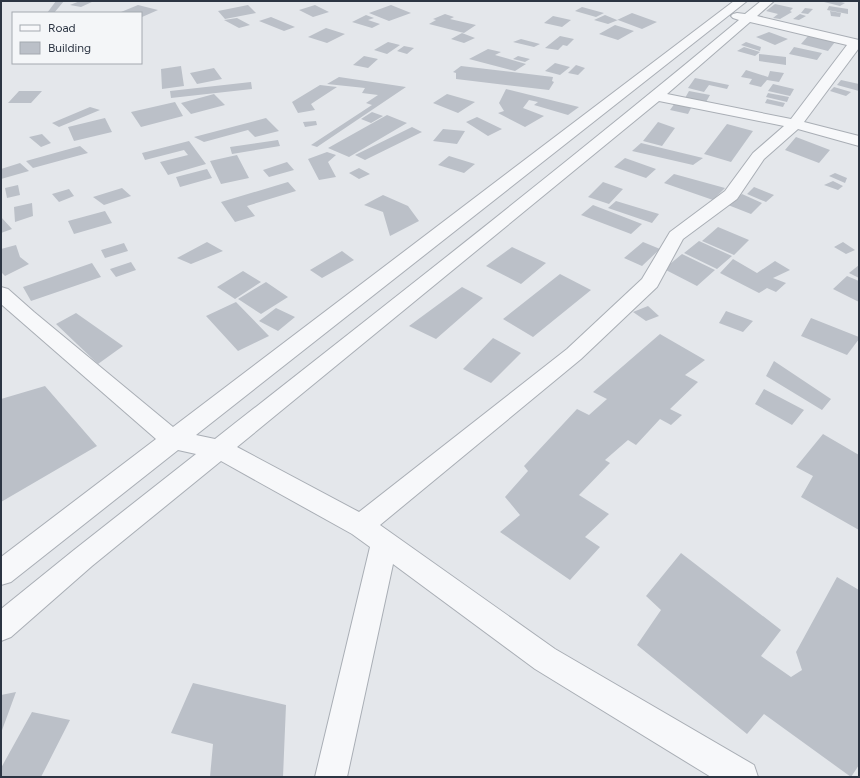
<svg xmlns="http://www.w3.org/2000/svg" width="860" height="778" viewBox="0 0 860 778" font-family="Figtree,sans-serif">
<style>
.building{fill:#bbc0c8}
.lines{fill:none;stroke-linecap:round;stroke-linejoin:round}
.minor-casing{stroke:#a9aeb5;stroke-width:2}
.minor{fill:#f7f8fa;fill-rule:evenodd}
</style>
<rect width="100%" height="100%" fill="#e4e7eb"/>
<path class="building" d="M56,1h8l-10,12h-7z
M80,1h14l-13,6 -11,-2z
M837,1l8,2 -5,3 -16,-4z
M775,4l18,4 -3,3 2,1 -12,7 -7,-1 5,-4 -12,-3z
M138,5l20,5 -16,7 -1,-4 -20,-1z
M248,5l8,8 -31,6 -7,-8z
M315,5l14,7 -16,5 -14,-7z
M391,5l20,8 -22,8 -20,-8z
M829,6l19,3v5l-21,-4z
M582,7l22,6 -8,4 -21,-6z
M805,8l8,1 -5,5 -7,-1z
M830,11l11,2 -1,4 -9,-1z
M632,13l25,9 -15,7 -24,-9 -10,4 -14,-4 11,-5 12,5z
M445,14l9,3 -4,2 26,6 -12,8 -35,-9 7,-4 -3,-1z
M800,14l6,2 -7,4 -6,-1z
M366,15l8,3 -6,2 12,4 -8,4 -20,-6z
M553,16l18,4 -9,7 -18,-4z
M271,17l24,10 -11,4 -25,-10z
M237,18l13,7 -11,3 -15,-8z
M615,25l19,6 -16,9 -19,-6z
M326,28l19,6 -18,9 -19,-6z
M769,32l19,7 -13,6 -19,-8z
M462,33l13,5 -11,5 -13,-4z
M560,36l14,3 -7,7 -4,-1 -5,5 -13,-2z
M808,36l27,6 -7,9 -27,-7z
M521,39l19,5 -6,3 -21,-5z
M388,42l12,3 -13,9 -13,-4z
M746,42l15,5 -1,4 -19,-6z
M404,46l10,2 -7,6 -10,-3z
M744,47l16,5 -5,4 -18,-5z
M794,47l28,6 -5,7 -28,-6z
M488,49l13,3 -6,3 31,9 -11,7 -46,-12z
M759,54l27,3v8l-27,-4z
M364,56l14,3 -10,9 -15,-3z
M518,56l12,3 -5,3 -12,-3z
M555,63l15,4 -10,8 -15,-4z
M576,65l9,3 -7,7 -10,-2z
M181,66l3,20 -22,3 -1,-20z
M461,66l92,11 -1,4 2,1 -5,8 -93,-11v-6l-3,-1z
M214,68l8,11 -25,5 -7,-11z
M746,70l22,7 2,-6 14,2 -5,9 -12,-2 -6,7 -12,-3 3,-5 -11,-2z
M339,77l67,10 -89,60 -6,-2 61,-40 -6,-2 12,-8 -16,-2 3,-5 -38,-4z
M695,78l34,7 -2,4 -18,-4 -5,7 -16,-4z
M841,80l18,4v7l-22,-6z
M251,82l1,7 -81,9 -1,-7z
M773,84l21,5 -4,7 -22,-5z
M320,85l17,2 -26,17 4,6 -17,3 -6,-11z
M834,87l17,5 -5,4 -16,-5z
M506,89l73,18 -11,8 -34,-10 4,-3 -9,-2 -6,8 21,8 -19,11 -27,-14 6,-2 -5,-8z
M19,91h23l-11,12h-23z
M689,91l21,4 -4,7 -21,-4z
M768,93l21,4 -2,5 -21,-5z
M214,94l11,11 -34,9 -10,-11z
M447,94l28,8 -17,11 -25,-10z
M767,99l18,4 -2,4 -18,-4z
M175,102l8,14 -42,11 -10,-15z
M675,103l17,3 -4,8 -18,-4z
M90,107l10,3 -41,17 -7,-4z
M372,112l11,4 -12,7 -10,-4z
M387,115l20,8 -58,34 -21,-9z
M477,117l25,12 -14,7 -22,-14z
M105,118l7,14 -38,9 -6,-14z
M266,118l13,13 -24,6 -7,-7 -44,12 -10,-5z
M316,121l1,4 -12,2 -2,-5z
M658,122l17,6 -13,18 -19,-5z
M727,124l26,7 -22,31 -27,-8z
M412,127l10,5 -57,28 -10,-5z
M443,129l22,2 -8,13 -24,-3z
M42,134l9,9 -10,4 -12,-10z
M796,137l34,13 -11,13 -34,-13z
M278,140l2,6 -48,8 -2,-7z
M189,141l17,23 -38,11 -8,-13 28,-7 -4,-5 -39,10 -3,-7z
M641,143l62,15 -10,7 -61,-14z
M80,146l8,7 -55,15 -7,-7z
M327,152l9,3 -8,7 8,15 -17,3 -11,-21z
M237,155l12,23 -28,6 -11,-23z
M449,156l26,8 -11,9 -26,-8z
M625,158l31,11 -10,9 -32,-11z
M287,162l7,8 -25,7 -6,-7z
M20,163l9,8 -28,8v-10z
M359,168l11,6 -11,5 -10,-6z
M207,169l5,9 -32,9 -4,-10z
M835,173l12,5 -2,5 -16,-7z
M674,174l51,14 -12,12 -49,-17z
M833,181l10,5 -5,4 -14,-5z
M288,182l8,9 -49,15 8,10 -20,6 -14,-20z
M603,182l20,7 -14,15 -21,-7z
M18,185l2,10 -13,3 -2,-10z
M754,187l20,8 -8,7 -19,-8z
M122,188l9,8 -27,9 -11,-8z
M69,189l5,7 -15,6 -7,-8z
M742,194l20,9 -11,11 -23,-9z
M383,195l25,11 11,15 -29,15 -7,-24 -19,-7z
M616,201l43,13 -7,9 -44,-15z
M32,203l1,13 -18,6 -1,-15z
M593,205l49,19 -11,10 -50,-19z
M105,211l7,12 -38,11 -6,-13z
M1,217l11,12 -11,4z
M718,227l31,13 -15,15 -32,-14z
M699,241l33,15 -15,13 -33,-16z
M207,242l16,9 -32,13 -14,-6z
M643,242l17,7 -18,17 -18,-8z
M843,242l12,8 -9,4 -12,-7z
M124,243l4,8 -23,7 -4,-8z
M16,245l4,12 9,7 -24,12 -4,-4v-23z
M512,247l34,16 -25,21 -35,-18z
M342,251l12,9 -32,18 -12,-8z
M682,254l33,16 -18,16 -33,-17z
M733,259l24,14 18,-12 15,9 -17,8 13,5 -10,9 -9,-4 -8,5 -39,-20z
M131,262l5,8 -20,7 -6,-8z
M92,263l9,14 -70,24 -8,-14z
M859,265v13l-10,-5z
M243,271l18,11 -26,17 -18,-12z
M560,274l31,16 -58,47 -30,-18z
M847,276l12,5v21l-26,-13z
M266,282l22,15 -27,17 -23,-15z
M462,287l21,11 -47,41 -27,-13z
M236,302l33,34 -31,15 -32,-35z
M648,306l11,10 -13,5 -13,-9z
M276,308l19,9 -17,14 -19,-10z
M726,311l27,10 -10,11 -24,-9z
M76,313l47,33 -25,18 -42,-40z
M811,318l48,19v2l-12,16 -46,-19z
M660,334l45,26 -20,15 13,7 -28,27 12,6 -11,10 -11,-6 -24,26 -8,-5 -23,20 5,3 -31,32 30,19 -24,23 15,10 -30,33 -70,-48 20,-17 -15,-18 23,-26 -4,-5 53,-57 12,6 18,-16 -14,-7z
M493,338l28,15 -30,30 -28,-14z
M774,361l57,38 -9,11 -56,-34z
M45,386l52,60 -96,56v-103z
M764,389l40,21 -12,15 -37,-21z
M823,434l36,21v75l-58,-33 12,-21 -17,-9z
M681,553l100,77 -20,26 30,21 11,-7 -6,-18 41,-75 22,13v175l-8,12 -87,-63 -17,20 -110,-89 24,-35 -15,-14z
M193,683l93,22 -3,72h-73l3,-33 -42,-11z
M16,692l-15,41v-38z
M32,712l38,8 -29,57h-40v-9z"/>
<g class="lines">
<defs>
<path id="minor" d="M734,1h13l-551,434 19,4c176,-138 352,-276 524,-419l-6,-2 -2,-2 2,-2 4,-1 8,1 16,-13h13l-17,15 102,24v8l-55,74 55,14v10l-61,-17 -34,30 -27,40 -54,40 -26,48 -76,72 -201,166 175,124 199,116 4,12h-47l-176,-108 -142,-105 -46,213h-32l55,-230 -18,-13 -131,-73 -129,105 -81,71 -10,4v-32l73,-59 122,-96 -18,-4 -167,132 -10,3v-28l155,-118 -155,-135v-17l7,2 26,23 139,115zM750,22l97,23 -56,74 -124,-25zM659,101l125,25 -31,27 -28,38 -55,41 -28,47 -75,70 -208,163 -122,-65z"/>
</defs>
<use href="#minor" class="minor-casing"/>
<use href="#minor" class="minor"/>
</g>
<rect width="860" height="778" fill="none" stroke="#2c3543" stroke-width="4"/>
<rect x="12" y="12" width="130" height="52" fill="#f4f6f8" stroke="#a4a9b0"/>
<rect x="20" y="25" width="20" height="6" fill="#f7f8fa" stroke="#a4a9b0"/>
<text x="48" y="32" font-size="12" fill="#2c3543">Road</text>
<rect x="20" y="42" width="20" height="12" fill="#bbc0c8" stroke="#a4a9b0"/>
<text x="48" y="52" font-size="12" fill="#2c3543">Building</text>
</svg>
